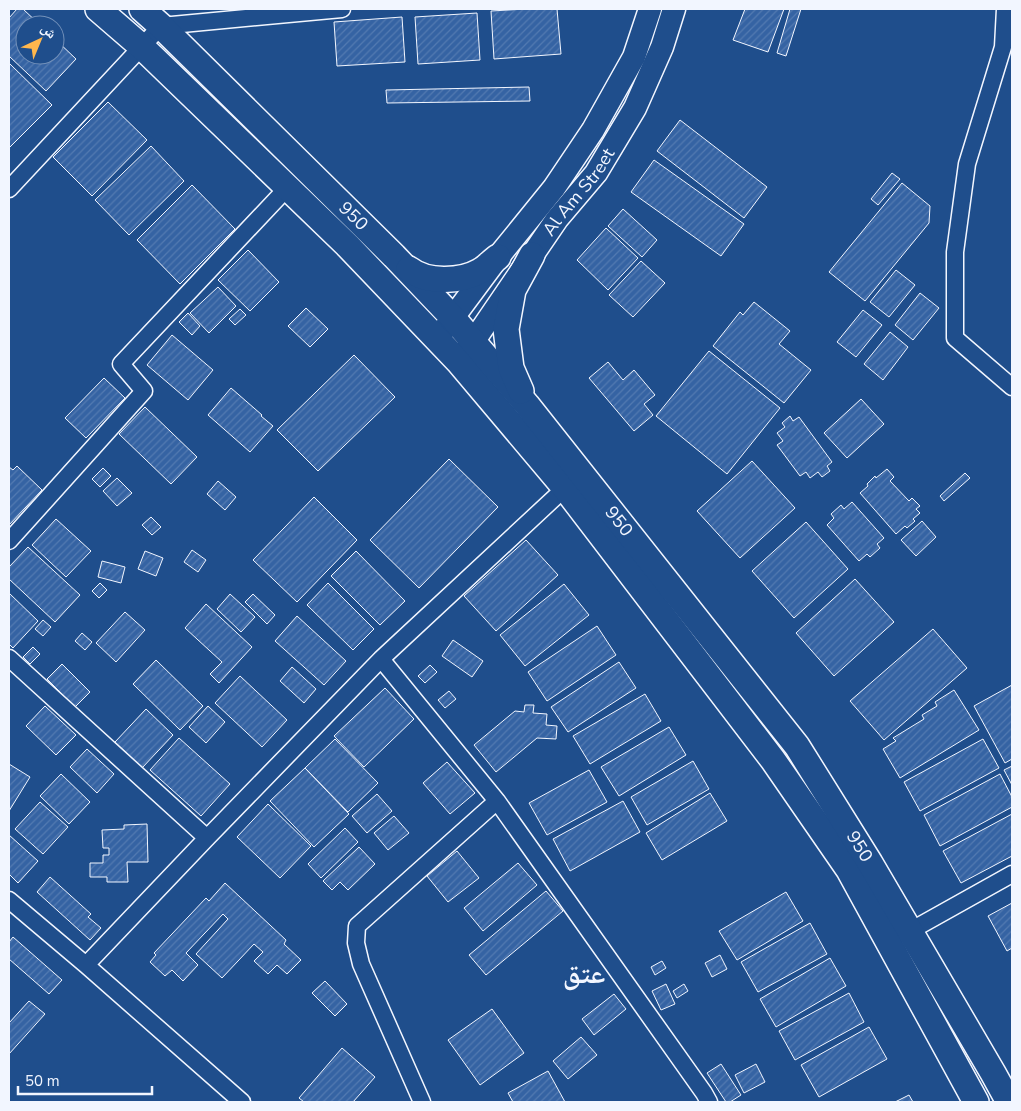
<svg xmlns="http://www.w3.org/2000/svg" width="1021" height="1111" viewBox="0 0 1021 1111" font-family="'Nunito Sans','Noto Naskh Arabic',sans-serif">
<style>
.building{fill:url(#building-hatch);stroke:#f2f6ff}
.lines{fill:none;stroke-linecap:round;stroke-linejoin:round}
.street-casing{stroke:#f2f6ff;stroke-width:19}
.secondary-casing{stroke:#f2f6ff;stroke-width:25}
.primary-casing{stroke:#f2f6ff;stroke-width:28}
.street{stroke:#1f4e8c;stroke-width:16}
.secondary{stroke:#1f4e8c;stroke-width:22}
.primary{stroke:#1f4e8c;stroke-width:25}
.labels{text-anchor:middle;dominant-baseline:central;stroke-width:4;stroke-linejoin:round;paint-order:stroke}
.street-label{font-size:18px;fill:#f2f6ff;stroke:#1f4e8c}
.town-label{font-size:28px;font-weight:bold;fill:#f2f6ff;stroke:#1f4e8c}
</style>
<defs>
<pattern id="building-hatch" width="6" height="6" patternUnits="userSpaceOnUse" patternTransform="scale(1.25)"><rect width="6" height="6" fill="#3563a3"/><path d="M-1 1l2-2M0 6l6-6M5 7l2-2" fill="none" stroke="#537ab1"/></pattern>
</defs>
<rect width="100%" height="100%" fill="#1f4e8c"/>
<path class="building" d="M17,9h6l17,16h-15v30h30v-16l21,20 -30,32 -37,-35v-38z
M526,9h31l4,45 -67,5 -3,-48z
M745,9h39l-16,43 -35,-12z
M790,9h11l-15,47 -9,-3z
M477,13l3,47 -62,4 -3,-47z
M402,17l3,45 -68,4 -3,-44z
M10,64l42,41 -43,43v-83z
M529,87l1,14 -143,2 -1,-13z
M108,102l39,38 -55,56 -39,-39z
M680,120l87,67 -23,31 -87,-67z
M151,146l33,35 -55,54 -34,-35z
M654,160l90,64 -23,32 -90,-64z
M892,173l8,6 -22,26 -7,-6z
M902,183l28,23 -1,17 -64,78 -36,-29z
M192,185l43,44 -55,55 -43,-44z
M623,209l34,31 -15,17 -34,-31z
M606,228l32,30 -30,32 -31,-30z
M248,250l31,32 -29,29 -32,-31z
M641,261l24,22 -32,34 -24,-22z
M896,270l19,15 -26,32 -19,-15z
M218,287l18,19 -27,27 -19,-20z
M920,293l19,15 -26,32 -18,-15z
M754,302l36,29 -11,13 32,26 -27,33 -71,-57 27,-34 3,3z
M306,308l22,21 -18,18 -22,-21z
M240,309l6,6 -11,10 -6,-6z
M863,310l19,15 -26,32 -19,-15z
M188,313l12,13 -8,9 -13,-13z
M890,332l18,15 -25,33 -19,-16z
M172,335l41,35 -25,30 -41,-35z
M709,351l71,57 -53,66 -71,-58z
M354,355l41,42 -77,74 -41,-41z
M608,362l15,18 11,-10 21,25 -11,9 9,11 -19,16 -45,-53z
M104,378l21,20 -39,40 -21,-20z
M231,388l31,27 -1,1 12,10 -23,26 -42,-37z
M861,399l23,25 -37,34 -23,-25z
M145,407l52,50 -26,27 -52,-50z
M790,416l3,5 6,-4 33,45 -5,4 3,5 -8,6 -4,-5 -8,6 -4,-6 -6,4 -23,-31 6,-4 -6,-8 8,-6 -3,-4z
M449,459l49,48 -79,81 -49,-48z
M752,461l43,47 -55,50 -43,-47z
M17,466l25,24 -33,35v-58l4,3z
M103,468l8,8 -11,11 -8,-8z
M887,469l7,8 -4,4 19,20 3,-3 8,8 -4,3 4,4 -7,6 2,2 -8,7 -2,-2 -9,8 -36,-41 8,-7 -1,-2 8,-8 1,2z
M965,473l5,5 -26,23 -4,-5z
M117,478l15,15 -15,13 -14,-15z
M218,481l18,16 -11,13 -18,-16z
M314,497l43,43 -60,62 -44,-42z
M852,502l32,36 -7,6 3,4 -10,9 -3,-3 -8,7 -32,-36 7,-7 -3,-4 10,-9 3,4z
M151,517l10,10 -9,8 -10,-10z
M56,519l35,32 -25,26 -34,-32z
M922,521l14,16 -20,19 -15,-16z
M806,522l42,47 -54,49 -42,-47z
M526,540l32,35 -62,56 -32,-35z
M28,547l52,48 -25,27 -46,-43v-12z
M192,550l14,10 -8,12 -14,-10z
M145,551l18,7 -7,18 -18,-7z
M356,551l49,50 -25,24 -49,-49z
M102,561l23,6 -4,16 -23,-6z
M855,579l39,43 -60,54 -38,-43z
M100,583l7,7 -8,8 -7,-7z
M328,583l46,46 -21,21 -46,-45z
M564,584l25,31 -64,51 -25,-31z
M9,593l29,28 -25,27 -4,-4z
M230,594l25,23 -14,15 -24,-23z
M253,594l22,21 -8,9 -22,-22z
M206,604l46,43 -33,36 -9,-9 12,-12 -37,-34z
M125,612l20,18 -29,32 -20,-19z
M297,616l49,45 -22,24 -49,-44z
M43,620l8,7 -8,9 -8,-7z
M597,626l19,29 -69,46 -19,-29z
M933,629l34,39 -83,72 -34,-39z
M82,633l10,9 -7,8 -10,-9z
M453,640l30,21 -11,16 -30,-21z
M33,647l7,7 -10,10 -7,-7z
M156,660l47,46 -23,24 -47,-46z
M619,662l17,26 -68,44 -17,-25z
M62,664l28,28 -15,15 -28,-28z
M430,665l7,7 -12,11 -7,-7z
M292,667l24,22 -12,14 -24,-22z
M240,676l47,44 -25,27 -47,-44z
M1012,685v74l-7,4 -31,-57z
M385,688l29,31 -50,48 -30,-31z
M954,690l25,40 -79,48 -17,-29 13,-8 -3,-3 31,-19 -2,-4 15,-9 -2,-4z
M449,691l7,8 -11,9 -7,-8z
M645,694l16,27 -71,43 -17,-28z
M525,705h9l-1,8 14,1 -1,11 11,1 -1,13 -19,-1 -41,34 -22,-27 41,-34 9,1z
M45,706l31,29 -20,20 -30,-29z
M208,706l17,16 -19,21 -17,-16z
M146,709l27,26 -31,33 -27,-26z
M669,727l17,28 -67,41 -18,-29z
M179,738l51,46 -29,32 -51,-46z
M335,739l43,44 -30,29 -43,-44z
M983,739l16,29 -79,43 -16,-29z
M87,749l27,25 -17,19 -27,-26z
M693,761l16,28 -62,36 -16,-28z
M447,762l28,31 -25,21 -27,-31z
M9,764l21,13 -21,34z
M1012,766v19l-8,-15z
M305,768l44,46 -35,33 -44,-46z
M589,770l18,32 -60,33 -18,-32z
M61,774l29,28 -21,22 -29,-28z
M1000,774l12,23v10l-72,39 -16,-31z
M710,793l17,28 -65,39 -16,-27z
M377,794l15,17 -25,22 -15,-17z
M623,801l17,31 -70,39 -17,-32z
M40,802l28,25 -25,27 -28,-25z
M268,804l43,42 -31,32 -43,-41z
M1012,814v42l-51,27 -18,-32z
M394,816l15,17 -21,17 -14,-17z
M147,824l1,38h-21l1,20h-21v-5h-17v-14h13v-8h6v-7h-6l-1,-18 22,-1v-4z
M345,828l13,14 -37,36 -13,-14z
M9,835l29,26 -20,22 -9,-9z
M359,847l16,17 -27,26 -8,-8 -8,8 -9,-9z
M457,851l22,27 -31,24 -21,-26z
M518,863l19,22 -54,46 -19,-23z
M50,877l41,37 -3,3 13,11 -11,12 -53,-48z
M225,883l61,57 -2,4 17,16 -14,14 -10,-9 -9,9 -14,-13 9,-9 -9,-8 -32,34 -26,-24 32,-35 -5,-5 -37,39 12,12 -15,16 -11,-11 -7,6 -15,-14 6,-7 -2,-2 52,-55 3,3z
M546,891l17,20 -77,64 -17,-20z
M786,892l17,29 -66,39 -18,-29z
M1012,903v45l-5,3 -19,-35z
M810,923l17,31 -69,38 -17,-30z
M13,937l49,43 -13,14 -40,-35v-17z
M720,955l7,14 -15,8 -7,-14z
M830,958l16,28 -70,41 -16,-28z
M662,961l4,7 -11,7 -4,-8z
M325,981l22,23 -12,12 -23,-23z
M666,984l9,20 -14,6 -9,-19z
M684,984l4,7 -11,7 -4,-7z
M849,993l15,29 -69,38 -16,-29z
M614,994l12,15 -32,26 -12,-16z
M29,1001l16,13 -36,40v-31z
M492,1009l32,44 -44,32 -32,-45z
M869,1027l18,32 -68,38 -18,-32z
M581,1037l16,18 -29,24 -15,-18z
M342,1048l33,29 -22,25h-49l-5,-4z
M721,1064l20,31 -11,7h-4l-19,-29z
M756,1064l9,18 -21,11 -9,-18z
M548,1071l17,31h-52l-5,-9z
M909,1095l4,7h-18z"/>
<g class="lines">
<defs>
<path id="street" d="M1005,9l-2,38 -36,117 -12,88v86l57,49
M9,189l152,-163 181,-17
M9,541l135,-150 -23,-27 167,-177
M9,658l198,180
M381,659l116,142 207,292 5,9
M9,900l77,65 156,137
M910,931l102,-57
M86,965l121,-127 174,-179 184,-171
M422,1102l-61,-138 -5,-21 1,-17 140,-125"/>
<g id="secondary">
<path d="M437,339l61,-82 56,-69 39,-58 41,-73 16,-48"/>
<path id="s1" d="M461,356l12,-14 84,-123 39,-46 39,-65 27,-61 12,-38"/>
</g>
<g id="primary">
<path d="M98,9l44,38 205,198 111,116 107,127 208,272 76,110 127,232"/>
<path id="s2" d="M142,9l19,17 233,230 59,62 74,87 270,341 73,117 123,210 16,29"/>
<path d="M409,269c17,14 52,13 71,2 6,-3 12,-10 18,-14"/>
<path d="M521,391l-10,-23 -5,-39 7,-39 19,-35"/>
</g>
</defs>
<use href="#street" class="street-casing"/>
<use href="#secondary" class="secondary-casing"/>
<use href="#primary" class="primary-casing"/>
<use href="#street" class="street"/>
<use href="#secondary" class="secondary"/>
<use href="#primary" class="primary"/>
</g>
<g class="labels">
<g class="street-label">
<text stroke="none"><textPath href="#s1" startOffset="202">Al Am Street</textPath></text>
<text stroke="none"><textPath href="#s2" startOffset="296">950</textPath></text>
<text stroke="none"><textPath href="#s2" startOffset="701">950</textPath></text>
<text stroke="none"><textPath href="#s2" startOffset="1106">950</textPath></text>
</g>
<g class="town-label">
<text x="584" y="974">عتق</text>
</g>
</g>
<rect width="1021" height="1111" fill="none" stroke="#f2f6ff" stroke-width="20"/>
<g transform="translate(40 40) rotate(44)"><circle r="24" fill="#1f4e8c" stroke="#7391ba"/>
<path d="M0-4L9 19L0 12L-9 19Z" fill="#ffb74d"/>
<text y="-8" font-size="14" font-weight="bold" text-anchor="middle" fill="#f2f6ff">ش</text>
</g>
<path d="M18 1086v8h134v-8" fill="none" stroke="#f2f6ff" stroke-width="2.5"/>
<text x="25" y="1086" font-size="15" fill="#f2f6ff" stroke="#1f4e8c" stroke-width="4" paint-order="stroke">50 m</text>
</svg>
